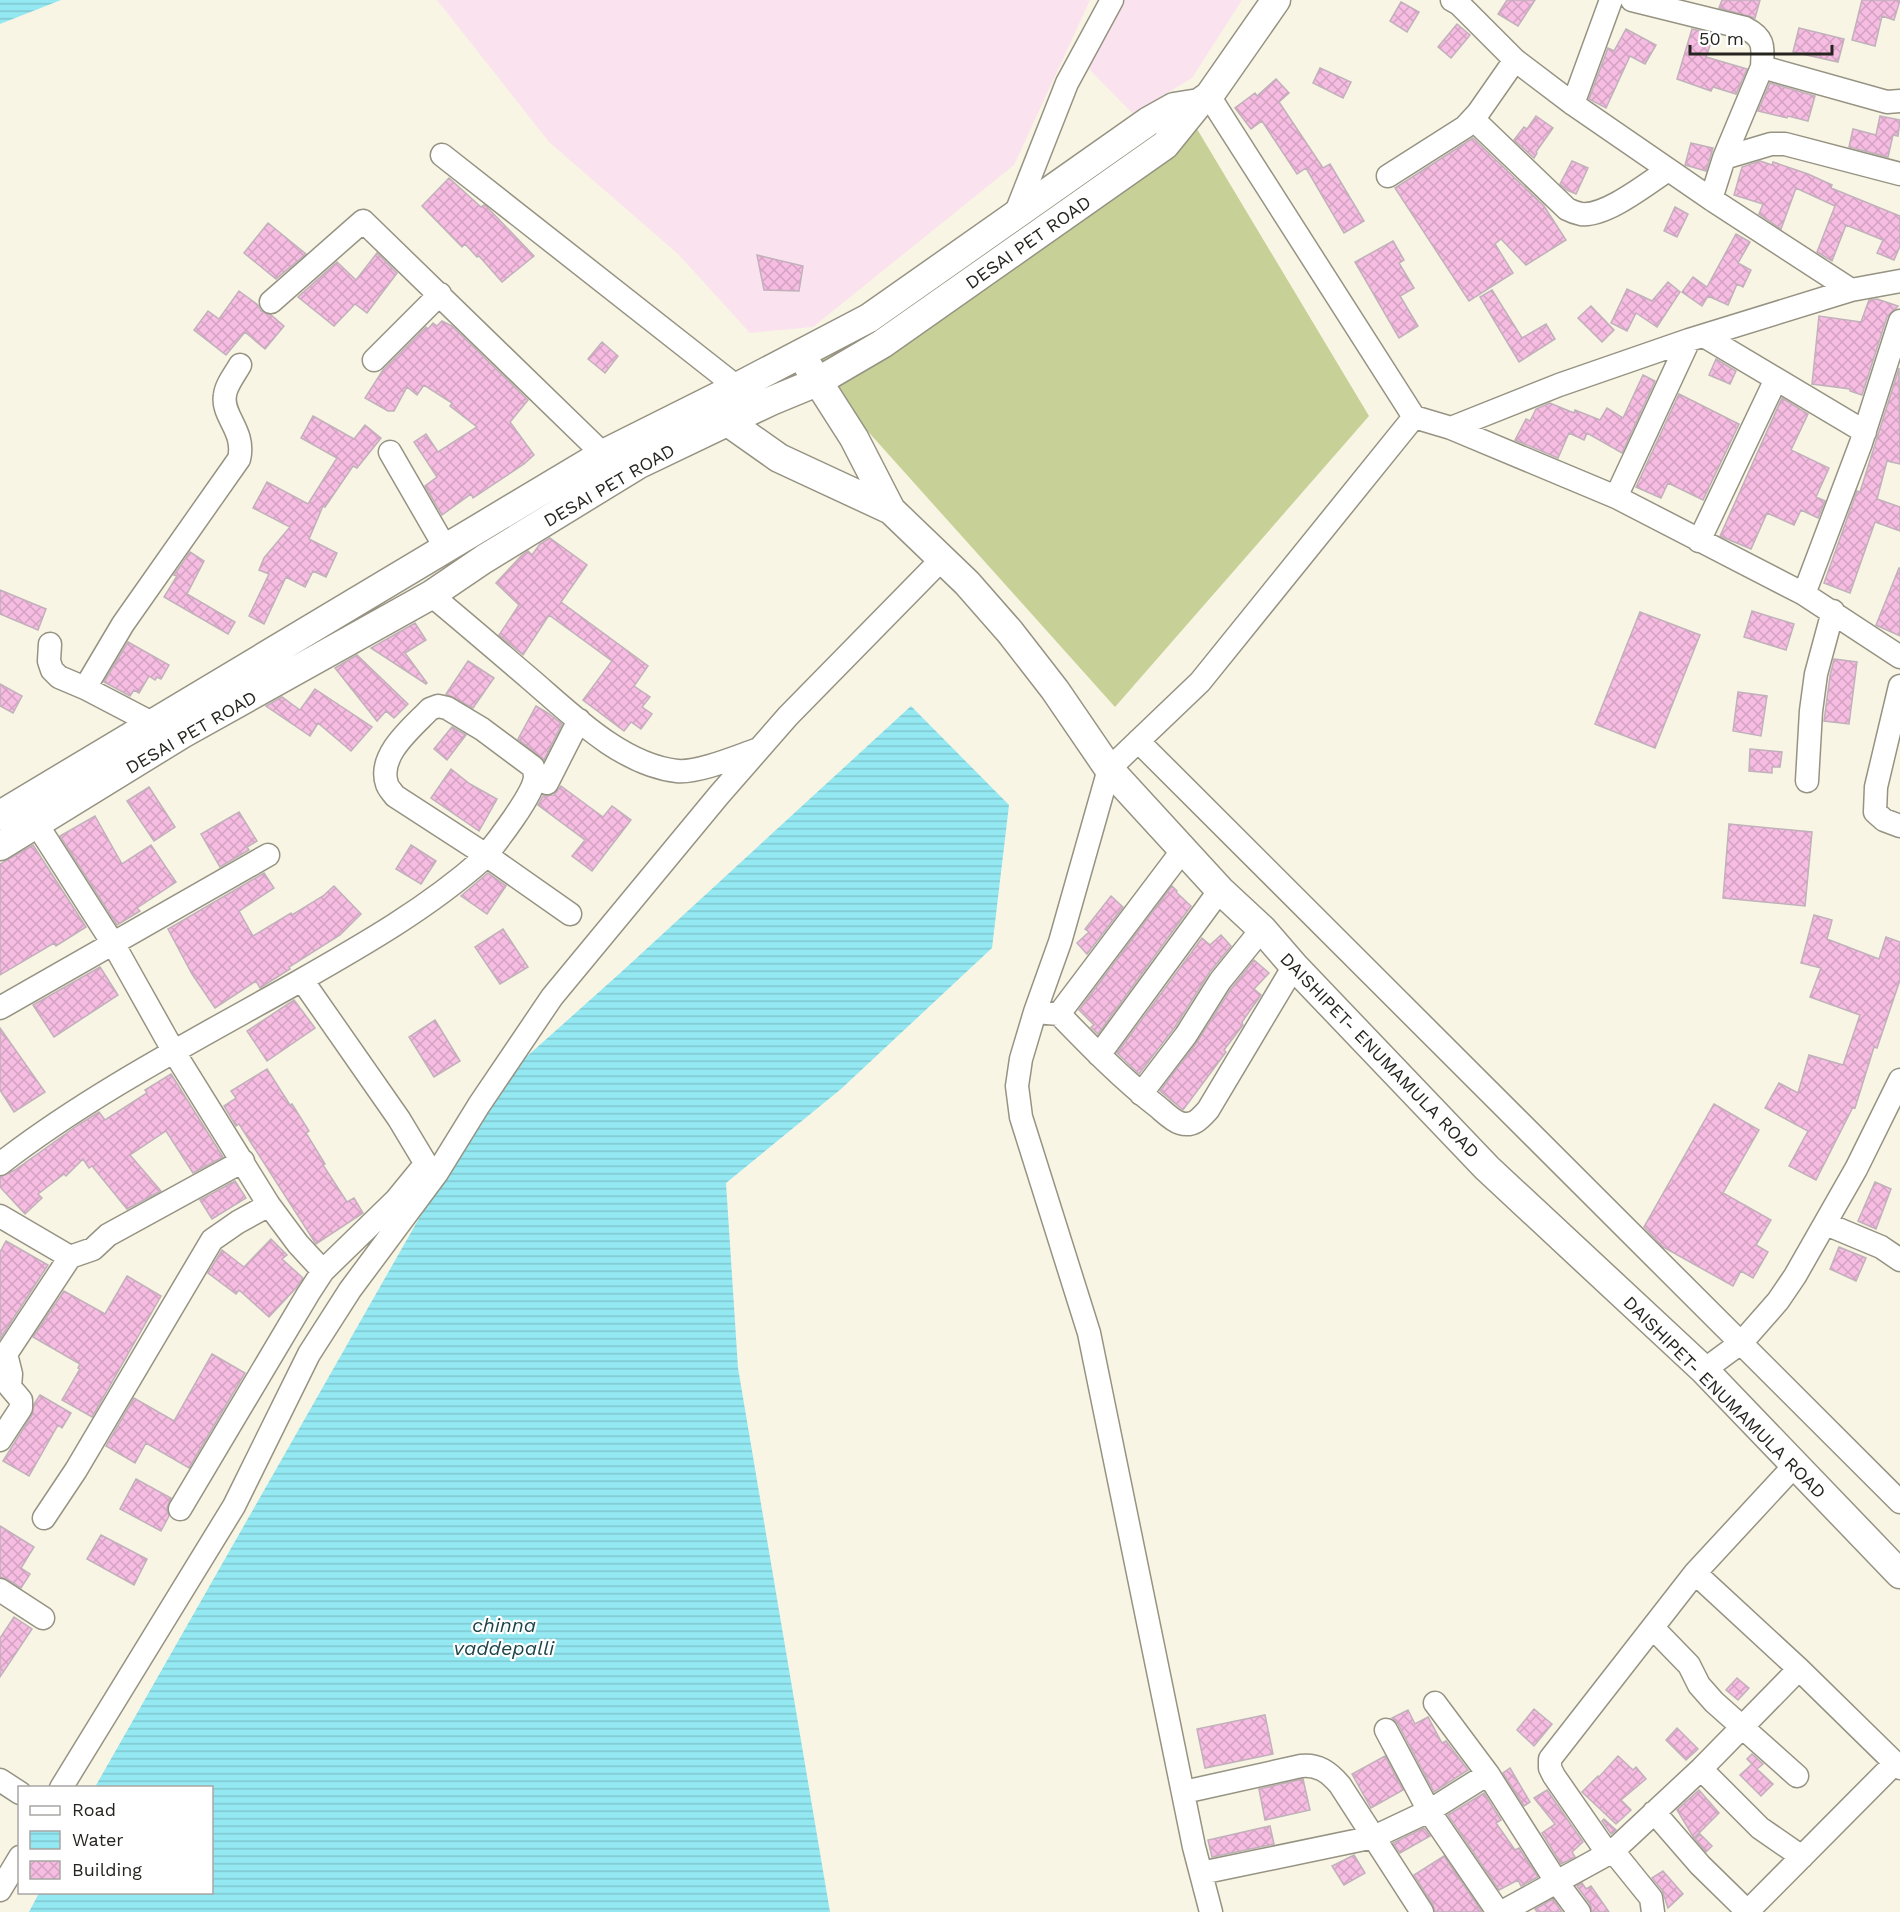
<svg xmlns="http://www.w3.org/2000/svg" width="1900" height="1912" viewBox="0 0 1900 1912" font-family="'Work Sans',sans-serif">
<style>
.education{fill:#fae3ef}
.grass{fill:#c7d096}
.water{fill:url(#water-rules)}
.building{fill:url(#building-cross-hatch);stroke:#c0b1ba;stroke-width:1.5}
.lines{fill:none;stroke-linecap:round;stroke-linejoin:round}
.minor-casing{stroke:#969383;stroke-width:25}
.tertiary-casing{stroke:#969383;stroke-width:31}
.minor{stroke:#fff;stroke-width:22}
.tertiary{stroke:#fff;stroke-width:28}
.labels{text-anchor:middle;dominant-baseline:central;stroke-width:4.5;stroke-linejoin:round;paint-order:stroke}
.street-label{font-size:18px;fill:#25241e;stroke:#fff}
.water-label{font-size:20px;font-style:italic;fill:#1d4449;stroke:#fff}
</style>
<defs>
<pattern id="water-rules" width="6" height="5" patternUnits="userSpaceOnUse" patternTransform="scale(1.5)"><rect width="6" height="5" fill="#94e8f2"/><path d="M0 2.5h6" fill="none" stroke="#7fc7cf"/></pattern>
<pattern id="building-cross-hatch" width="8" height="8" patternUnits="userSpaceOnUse" patternTransform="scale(1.5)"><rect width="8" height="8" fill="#f6bce2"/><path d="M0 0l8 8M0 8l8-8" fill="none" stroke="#d3a1c1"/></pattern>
</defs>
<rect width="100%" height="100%" fill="#f8f5e4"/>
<path class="education" d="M437,0h653l-76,165 -201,162 -63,6 -72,-79 -129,-112z
M1111,0h131l-50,78 -59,36 -49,-50z"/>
<path class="grass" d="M1197,129l172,287 -254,291 -312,-348z"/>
<path class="water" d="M0,0h61l-61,24z
M911,706l98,99 -17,143 -151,141 -115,94 12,185 92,544h-801l10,-19 173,-1v-104l-117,-1 400,-702 123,-110z"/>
<path class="building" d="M1507,0h28l-17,26 -20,-12z
M1722,0h38l-5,18 -36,-10z
M1862,0h38l-6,20 -12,-4 -7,30 -23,-6z
M1401,2l18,10 -12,20 -17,-11z
M1457,24l13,11 -19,23 -13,-11z
M1799,28l45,11 -6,23 -45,-10z
M1626,29l30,16 -11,19 -15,-8 -24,52 -17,-9 19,-51 6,3z
M1692,29l22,5 -8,23 41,12 -11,25 -23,-7 -2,4 -34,-12z
M1320,68l31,14 -8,16 -30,-15z
M1276,79l13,14 -10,9 44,66 7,-4 34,57 -20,12 -38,-65 -9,6 -35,-53 -11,8 -16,-21 20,-15 2,3z
M1770,83l45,13 -7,25 -20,-5 -1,2 -29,-7z
M1536,116l17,12 -17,24 1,1 -3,5 -20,-18 10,-13 3,2z
M1880,116l20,4 -2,16 -5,-1 -5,22 -39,-10 4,-18 23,6z
M1473,138l71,68 22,34 -40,25 -25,-26 -6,5 18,29 -44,28 -74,-113z
M1691,143l22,5 -7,23 -21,-6z
M1572,161l16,7 -12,26 -9,-4 -7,-6z
M1760,161l12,4 1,-3 35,12 24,11 -1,3 69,28v30l-6,14 -17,-7 6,-13 -37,-15 -14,36 -15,-9 18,-46 -39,-18 -15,41 -22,-15 4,-10 -29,-9 8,-28z
M449,178l32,29 3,-2 3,2 47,49 -32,26 -23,-26 -2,1 -12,-13 -3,3 -40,-41z
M1675,207l13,7 -11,23 -13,-6z
M268,223l38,31 -30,25 -32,-26z
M1736,234l14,8 -12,21 13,7 -8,17 -6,-3 -9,21 -20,-9 -6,10 -20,-14 11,-15 14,10z
M1393,241l11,19 -5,3 15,25 -14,8 18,30 -19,12 -44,-76z
M377,253l20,20 -30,40 -12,-9 -21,22 -36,-29 39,-35 19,18z
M757,255l46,11 -4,25 -35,-1z
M1668,282l12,10 -23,35 -21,-14 -9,18 -16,-8 16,-34 25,12z
M1492,290l30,48 24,-14 9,15 -36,23 -39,-65z
M239,291l19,14 3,6 10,4 13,11 -19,23 -20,-17 -19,23 -32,-25 14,-19 11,8z
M1877,299l21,7 -11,11 -25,78 -12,-4v-2l-38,-5 7,-68 42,6 8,-22z
M1591,306l23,24 -12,12 -24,-24z
M442,321l10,5 76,74 -18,22 24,33 -10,9 -51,34 -2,-4 -29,21 -17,-29 12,-9 -23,-35 12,-8 12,18 39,-25 -27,-21 2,-3 -28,-18 -7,10 -10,-8 -13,24h-6l-23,-13 18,-28 43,-43 2,2 5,-6 4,3z
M602,342l16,14 -13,17 -17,-14z
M1716,359l20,12 -6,13 -21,-9z
M1899,368l1,96 -13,-3 -10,38 23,8v24l-25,-9 -25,71 -26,-10 33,-92 3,1z
M1643,375l12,6 -33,72 -35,-20 -3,7 -15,-7 -11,25 -43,-18 11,-21 4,2 6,-12 14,-6 24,10 1,-3 25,10 7,-12 16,10z
M1679,394l60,30 -36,76 -35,-17 -7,15 -25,-11z
M1782,398l26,16 -17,36 38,18 -13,29 9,4 -7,17 -17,-8 -7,15 -27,-12 -16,36 -31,-13z
M313,416l41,23 11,-14 16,13 -24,30 -4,-2 -28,41 -2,-1 -14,33 28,14 -11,24 -13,-6 -8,16 -19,-10 -22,47 -15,-8 20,-42 -10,-4 5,-12 26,-31 -37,-19 14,-26 41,22 29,-46 -36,-20z
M550,538l37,27 -26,37 87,64 -14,20 16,11 -8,10 10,7 -11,15 -10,-7 -7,9 -41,-31 29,-39 -63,-46 -26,40 -24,-20 20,-30 -23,-22 25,-27 7,-5 4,4 8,-11z
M190,552l14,9 -17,33 48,28 -7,12 -64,-37 13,-21 -3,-1z
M1899,568h1v68l-24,-11z
M0,590l46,19 -8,21 -38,-16z
M1752,611l42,13 -8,26 -42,-13z
M1640,612l60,23 -45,113 -60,-24z
M415,623l11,17 -21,13 22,30 -1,1 -55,-36z
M128,642l41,23 -8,14 -4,-2 -2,3 -6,-4 -10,17 -5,-3 -4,6 -26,-14z
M357,655l51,49 -14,14 -8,-7 -9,10 -42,-53z
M1834,659l23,3 -8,62 -25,-3 6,-45z
M468,661l26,17 -21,30 -27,-14z
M0,684l22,12 -9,17 -13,-7z
M315,689l57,38 -21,24 -33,-28 -8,13 -44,-30 16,-9 18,13z
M1738,692l29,4 -6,40 -28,-5z
M536,706l12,7 14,11 -18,36 -26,-21z
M452,727l14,8 -19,25 -13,-11z
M1750,749l32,3 -2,15h-8v6l-23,-2z
M451,769l19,15 27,15 -18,32 -48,-33z
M561,786l42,31 9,-11 19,14 -39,51 -20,-15 13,-16 -47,-35 5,-9 11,-1z
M149,787l26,40 -21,14 -27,-40z
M239,812l18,29 -10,6 2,3 -29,17 -19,-33z
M95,816l27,48 29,-19 25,37 -39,26 3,3 -23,14 -57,-89z
M1729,824l83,8 -7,74 -82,-8z
M33,845l53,82 -30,19 -2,-3 -54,32v-111z
M411,845l25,16 -15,23 -25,-15z
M264,873l10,15 -35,23 14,25 38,-23 1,2 31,-19 11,-10 27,28 -21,21 -51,32 1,2 -30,19 -4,-7 -41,27 -23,-34 -24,-45z
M488,873l18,13 -19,28 -26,-18z
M1172,886l5,5 -1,1 15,14 -93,128 -7,-7 3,-2 -15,-15z
M1111,896l12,11 -36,47 -10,-11 12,-11 -4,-3z
M1814,915l18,5 -5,19 52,20 7,-22 14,5v38l-23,68 -3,-1 -19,61 -2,-1 -37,73 -27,-14 19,-35 -43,-23 14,-25 19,10 11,-38 34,10 17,-50 -50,-18 11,-29 -20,-5z
M503,929l25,38 -28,17 -25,-37z
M1221,935l10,11 -22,27 -34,54 -36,47 -22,-21 85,-115 8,7z
M1254,960l15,13 -15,16 7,6 -19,27 1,3 -19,25 2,2 -43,58 -23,-19 37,-49 34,-53z
M100,967l18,28 -64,42 -21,-32z
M294,1000l21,28 -48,33 -20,-30z
M435,1020l25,41 -26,16 -25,-40z
M0,1028l45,64 -31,20 -14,-22z
M267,1069l23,36 2,-1 17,27 -3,2 19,31 -2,1 24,37 7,-4 9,15 -47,31 -77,-120 -3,2 -12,-20 12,-8 -5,-7z
M171,1074l52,83 -30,16 -27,-42 -36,24 31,36 -34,18 -35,-43 -3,2 -6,-9 -17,17 -2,-2 -26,20 4,4 -17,16 -25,-27v-10l15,-7 63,-45 21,-13 6,8 42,-27 -2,-3z
M1714,1104l45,26 -36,63 48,27 -15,25 12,7 -15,26 -12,-7 -8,15 -70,-39 -19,-20z
M235,1181l11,17 -34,21 -12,-19z
M1875,1182l16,7 -15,40 -18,-8z
M271,1239l16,16 -5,4 21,19 -7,10 -27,29 -30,-27 -3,4 -28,-21 14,-23 22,17z
M6,1241l42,24 -48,74v-87z
M1839,1247l27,11 -10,23 -26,-12z
M127,1276l34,20 -69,121 -30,-17 18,-31 -2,-1 2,-4 -47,-27 31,-46 41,23z
M212,1354l33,19 -56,95 -43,-25 -11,20 -29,-17 28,-48 40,23z
M40,1395l31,18 -9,15 -4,-3 -29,51 -26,-15 29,-46 2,-11z
M136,1479l35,19 -4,10 2,8 -8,15 -41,-22z
M0,1526l34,21 -13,21 9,6 -9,14 -14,-9 -7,-2z
M101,1535l46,24 -13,26 -47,-26z
M14,1617l18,12 -32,48v-39z
M1737,1678l12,10 -11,12 -12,-10z
M1534,1709l18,15 -18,22 -17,-16z
M1408,1710l7,14 13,-7 14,26 4,-2 22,29 -34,22 -36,-68 -6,-6z
M1265,1715l8,39 -68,14 -8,-39z
M1677,1728l21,21 -12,11 -20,-20z
M1752,1754l11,10 -6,5 16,15 -12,12 -21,-21 12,-11 -5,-5z
M1385,1756l18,34 -32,18 -19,-34z
M1618,1756l15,14 3,-3 10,12 -25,21 10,10 -15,14 -34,-32 16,-16 1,1z
M1510,1768l20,34 -6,4 -21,-33z
M1303,1779l7,31 -45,10 -6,-31z
M1547,1790l36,52 -11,10 3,5 -14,7 -19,-31 13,-9 -21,-26z
M1699,1790l20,23 -25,25 -17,-28z
M1484,1793l17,27 -5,3 19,27 4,-2 19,29 -17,9 -3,-6 -19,10 -51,-75z
M1604,1819l12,11 -5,4 -9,-13z
M1270,1826l4,18 -62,13 -4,-17z
M1424,1828l6,8 -30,17 -7,-10z
M1700,1834l12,12 -6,6 -11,-13z
M1354,1855l11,18 -21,12 -12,-19z
M1444,1856l38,56h-47l-2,-7 -19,-30z
M1663,1871l20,23 -15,14 -6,-18 -10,-12z
M1582,1883l4,6 5,-3 18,26h-17l-2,-8 -13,-18z
M1553,1899l9,13h-25l-2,-3z"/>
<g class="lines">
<defs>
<path id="minor" d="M1452,0l7,4 56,56 58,44 138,95 140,91
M1632,0l113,28c20,10 18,19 17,39l125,35 13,-1
M1209,96l205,321 37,11 165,69 188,97 96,63
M1573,104l38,-104
M1473,119l94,90c4,2 9,4 14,5 25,3 67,-31 87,-44
M442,155l295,232
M1724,158l47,-14h14l115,30
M1388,176l77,-49 13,-14 37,-53
M1711,199l13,-41 38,-91
M1015,215l52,-132 45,-83
M271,302l92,-81 240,233
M1704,336l161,96
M374,360l66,-66
M1451,428l108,-43 130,-45 162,-50 49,-9
M390,452l56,97
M1616,497l73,-157
M1699,541l77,-162
M1804,594l57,-151 39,-122
M431,595c33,27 65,55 98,83 41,35 92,87 148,93 21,2 59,-14 79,-21
M50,644l-1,17 3,9 7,7 26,11 67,35
M1900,686l-24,101 -1,25 9,8 16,6
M85,688l38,-64 116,-165c7,-28 -18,-43 -14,-64 1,-10 10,-21 15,-30
M1138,741l762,761
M1807,781l4,-70 5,-37 17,-63
M547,783l32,-63
M36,823l78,122 60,107 95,153 29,39 25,27
M302,980l97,139 27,45 11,9
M0,1008l268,-153
M1035,1012l24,2c31,32 63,65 99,93 6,5 15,14 22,16 13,4 20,-4 28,-13l86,-144
M1059,1014l123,-163
M1099,1055l121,-165
M1141,1094l45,-59 34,-54 42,-52
M0,1164c90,-70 199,-126 298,-182 65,-37 130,-74 185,-123 13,-16 51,-65 52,-82 0,-4 -1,-7 -2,-10l-51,-38 -35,-21 -9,-2 -8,3c-17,18 -53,46 -43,75 1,4 6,9 8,12l91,59 84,59
M0,1216l70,41
M1826,1224l55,23 19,13
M1704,1370l38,-28 36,-41 17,-25 61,-107 44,-89
M0,1440l21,-32v-8l-11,-13 1,-13 -5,-20 64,-97 23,-8 15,-14 135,-74
M180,1509l128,-215 15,-23 73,-71 27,-33
M44,1518l32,-48 136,-230 26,-18 31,-17
M1695,1573l104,96 101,99
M0,1590l43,28
M1653,1628l36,37 10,20 15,17 83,74
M1435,1703l53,71 68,107 23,31
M1386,1730l43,81 69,101
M1701,1769l59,59 42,29
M0,1780l20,13
M61,1788l173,-282 75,-152 41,-64 87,-117 42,-68 73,-108 167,-202 69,-79 154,-157
M1184,1792l117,-26c17,-2 28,6 39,19l82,127
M1654,1812l46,53 47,46
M1613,1851l38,47 2,14
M1608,1854l-54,-78 -4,-8v-9l145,-186 100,-108
M1201,1873l173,-36 55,-26 59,-37
M0,1890l20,-33
M1211,1912l-17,-65 -105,-514 -68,-216 -4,-31 4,-27 14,-47 25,-70 49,-173 91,-87 214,-265
M1502,1912l111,-61 88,-82 98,-100
M1747,1912l148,-149"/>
<path id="tertiary" d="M808,366l46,72 37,72
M713,399l15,23 51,36 112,52 76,73 43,49 45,58 54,79 111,121 42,39 32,37 193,202 217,202 196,204
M0,815l603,-361 134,-67 132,-69 280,-197 25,-14 25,-4
M0,846l182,-112 249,-139 53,-36 155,-95 132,-63 46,-19 65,-38 283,-199 34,-42 10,-7 67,-96"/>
</defs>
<use href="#minor" class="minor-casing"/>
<use href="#tertiary" class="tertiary-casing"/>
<use href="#minor" class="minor"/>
<use href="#tertiary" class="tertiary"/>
</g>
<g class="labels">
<g class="street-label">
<text transform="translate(1028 242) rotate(-35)">DESAI PET ROAD</text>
<text transform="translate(609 485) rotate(-30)">DESAI PET ROAD</text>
<text transform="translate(191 732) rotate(-30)">DESAI PET ROAD</text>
<text transform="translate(1380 1055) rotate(46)">DAISHIPET- ENUMAMULA ROAD</text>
<text transform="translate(1725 1397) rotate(45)">DAISHIPET- ENUMAMULA ROAD</text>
</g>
<g class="water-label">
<text x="504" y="1625">chinna<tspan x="504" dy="23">vaddepalli</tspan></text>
</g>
</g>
<rect x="18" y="1786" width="195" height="108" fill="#ffffff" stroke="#a8a7a5" stroke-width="1.5"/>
<rect x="30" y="1806" width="30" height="9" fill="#ffffff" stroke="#a8a7a5" stroke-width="1.5"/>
<text x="72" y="1816" font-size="18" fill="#25241e">Road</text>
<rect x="30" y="1831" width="30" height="18" fill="url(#water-rules)" stroke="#a8a7a5" stroke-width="1.5"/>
<text x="72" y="1846" font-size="18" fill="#25241e">Water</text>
<rect x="30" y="1861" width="30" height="18" fill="url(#building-cross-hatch)" stroke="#a8a7a5" stroke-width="1.5"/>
<text x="72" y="1876" font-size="18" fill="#25241e">Building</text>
<path d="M1690 45v9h142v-9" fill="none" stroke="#25241e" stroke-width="3"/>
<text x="1699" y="45" font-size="18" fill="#25241e" stroke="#ffffff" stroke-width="4.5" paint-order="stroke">50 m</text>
</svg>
